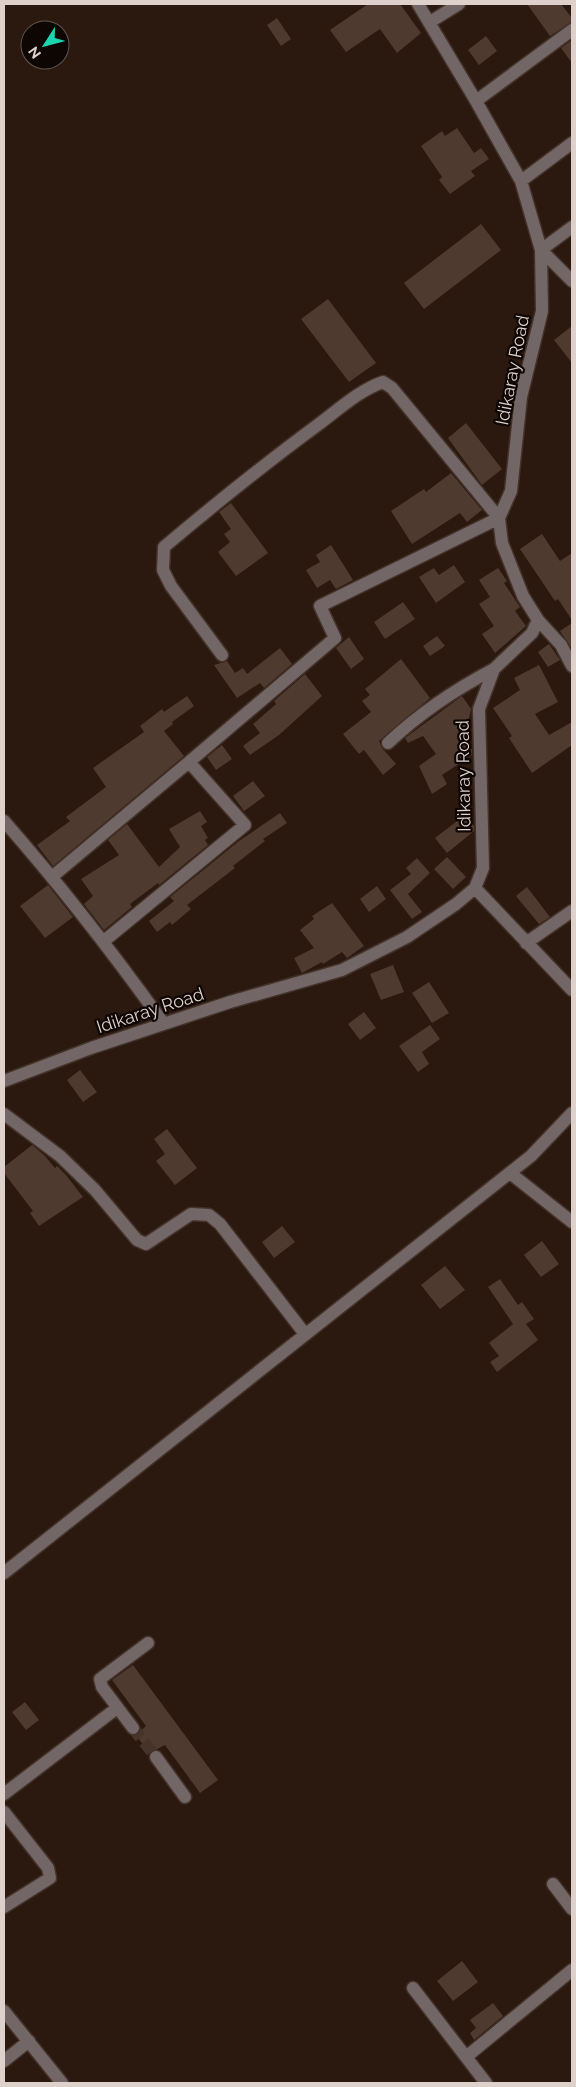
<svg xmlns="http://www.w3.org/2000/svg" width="576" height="2087" viewBox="0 0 576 2087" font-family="Raleway,sans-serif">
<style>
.building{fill:#4f3a30}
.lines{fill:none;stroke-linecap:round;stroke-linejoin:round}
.minor-tunnel{stroke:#46342b;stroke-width:12;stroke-dasharray:12 6;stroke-linecap:butt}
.minor-casing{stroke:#443229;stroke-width:15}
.minor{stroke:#726667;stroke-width:12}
.labels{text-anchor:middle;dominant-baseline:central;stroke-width:4.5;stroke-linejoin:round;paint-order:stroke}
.street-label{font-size:18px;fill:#ded0ca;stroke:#0e0603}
</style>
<rect width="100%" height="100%" fill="#2b180f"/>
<path class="building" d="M368,4h32l21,29 -24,20 -17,-24 -34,23 -16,-22z
M527,4h34l11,14v4l-22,14z
M277,18l14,21 -10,7 -14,-21z
M486,36l11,15 -18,14 -11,-15z
M572,40v23l-11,-15z
M457,128l17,25 7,-5 8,11 -18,12 4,5 -25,18 -11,-14 3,-3 -21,-31 21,-15 3,5z
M481,224l20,26 -77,59 -20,-26z
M328,299l48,64 -27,19 -48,-63z
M572,326v37l-18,-23z
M466,423l36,46 -20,16 -34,-47z
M451,473l31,37 -15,12 -7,-9 -48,31 -21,-33 33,-22 2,3z
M231,503l37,50 -32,23 -18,-24 12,-10 -6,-8 7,-5 -12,-17z
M542,534l18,27 12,-8v67l-14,-21 -3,2 -35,-52z
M331,545l22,35 -17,9 -6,-9 -13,8 -11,-18 14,-8 -4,-7z
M454,565l11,17 -29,21 -17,-26 15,-9 5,7z
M498,568l9,13 -3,2 16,24 -5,4 11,15 -31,27 -13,-19 12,-8 -15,-22 11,-7 -11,-17z
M403,602l12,17 -30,20 -11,-17z
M572,623v26l-12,-18z
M437,636l8,10 -15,10 -7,-10z
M349,637l15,22 -13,10 -15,-21z
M549,644l11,16 -12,7 -10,-15z
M280,648l12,16 -28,24 -4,-5 -23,15 -23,-33 13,-4 8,12 8,-5 4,6z
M401,659l29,39 -51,43 3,7 14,16 -13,11 -19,-25 -5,4 -16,-20 28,-22 -9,-11 8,-6 -5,-6z
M539,665l19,37 -23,12 14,21 23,-13v23l-40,28 -23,-35 3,-2 -19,-28 27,-18 -6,-12z
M305,674l17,22 -43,39 -29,20 -7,-9 17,-13 -7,-9 23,-20 -2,-3z
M187,696l7,10 -22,16 1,2 -9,7 20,25 -131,110 -16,-21 33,-24 -4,-4 40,-30 -13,-19 51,-36 -4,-6 22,-17 2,3z
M462,696l9,13 -2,9 2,9 -9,7 10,16v5l-30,20 5,9 -15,10 -13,-28 17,-12 -13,-18 -15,7 -3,-5z
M222,745l10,14 -16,11 -9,-13z
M253,781l12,15 -21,15 -11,-15z
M200,811l7,11 -6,4 7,12 -3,2 3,5 -49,40 -1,-2 -28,21 2,3 -28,23 -20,-26 9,-8 -12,-17 38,-24 -11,-15 19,-16 32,43 21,-20 -11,-18z
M280,813l7,10 -24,16 2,2 -32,25 2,2 -48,37 4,4 -19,16 -2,-3 -13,10 -8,-11 25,-20 -4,-4 69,-56z
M465,815l9,11v5l-27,22 -12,-15z
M447,857l19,20 -13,12 -19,-20z
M417,858l13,15 -22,21 14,18 -10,7 -22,-29 21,-16 -5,-6z
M48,885l25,32 -28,21 -25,-32z
M377,886l9,13 -17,13 -9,-13z
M527,887l23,30 -11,7 -23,-28z
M332,903l32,43 -17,12 -5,-6 -19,12 -1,-2 -20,11 -8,-15 20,-10 -14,-18 14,-11 -2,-3z
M393,965l11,27 -23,8 -11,-26z
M429,982l20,31 -17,10 -20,-30z
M364,1012l12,16 -16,12 -12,-16z
M430,1025l10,14 -18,13 7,12 -11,8 -19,-26z
M80,1070l17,22 -14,10 -16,-22z
M167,1129l30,39 -22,17 -19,-24 9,-7 -11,-15z
M32,1145l12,10 11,13 2,-2 9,9 17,22 -44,29 -9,-13 3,-2 -29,-38v-6z
M282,1226l13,16 -21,16 -12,-16z
M542,1241l17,23 -18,13 -17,-22z
M445,1266l20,24 -25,19 -19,-24z
M500,1279l18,26 4,-3 12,17 -8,5 12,16 -41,32 -7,-10 9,-6 -10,-13 24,-19 -25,-37z
M133,1665l85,115 -18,13 -35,-48 -16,8 -13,-18 10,-9 -34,-46z
M25,1702l14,18 -13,10 -14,-18z
M462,1961l16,21 -25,19 -16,-20z
M493,2003l10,13 -29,24 -4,-7 6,-5 -6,-8z"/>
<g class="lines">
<path class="minor-tunnel" d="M133,1728l23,29"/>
<defs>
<path id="minor" d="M430,22l29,-18
M476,101l96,-71
M521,181l51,-38
M572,227l-31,23 31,31
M538,620l23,25 11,21
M388,743c33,-31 66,-53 106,-74
M189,762l146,-124 -15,-32 179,-88 -107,-130 -9,-6c-23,8 -44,27 -64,42 -53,39 -104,80 -155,123l-1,23 8,16 51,69
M4,821c57,65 109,132 160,203
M53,876l136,-114 56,63 -141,116
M475,888l97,102
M526,943l46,-32
M4,1081l87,-33 139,-46 112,-32 65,-33 49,-33 19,-16 8,-20 -4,-159 15,-40 38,-36 6,-13 -15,-24 -21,-53 -3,-25 12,-27 10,-94 21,-86 -1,-61 -20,-69 -45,-80 -58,-97
M4,1114l56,42 35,34 42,50 9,4 45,-30 18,1 11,9 85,110
M510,1173l62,49
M4,1573l527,-417 41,-43
M133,1728l-31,-41 -2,-8 48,-36
M156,1757l29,40
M4,1794l113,-86
M4,1812l44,56 2,10 -46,29
M553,1884l19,25
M413,1988l73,95
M4,2011l58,72
M466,2057l106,-87
M4,2061l25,-20"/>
</defs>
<use href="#minor" class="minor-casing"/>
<use href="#minor" class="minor"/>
</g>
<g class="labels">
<g class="street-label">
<text transform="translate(512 370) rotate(-79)">Idikaray Road</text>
<text transform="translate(463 776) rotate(-91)">Idikaray Road</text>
<text transform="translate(150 1010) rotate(-18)">Idikaray Road</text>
</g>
</g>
<rect width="576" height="2087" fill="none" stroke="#ded0ca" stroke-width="10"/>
<g transform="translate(45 45) rotate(234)"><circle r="24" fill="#0e0603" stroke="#615753"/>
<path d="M0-4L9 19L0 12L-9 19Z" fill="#1bd5b1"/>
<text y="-8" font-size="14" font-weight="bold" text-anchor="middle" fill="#ded0ca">N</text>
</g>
</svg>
